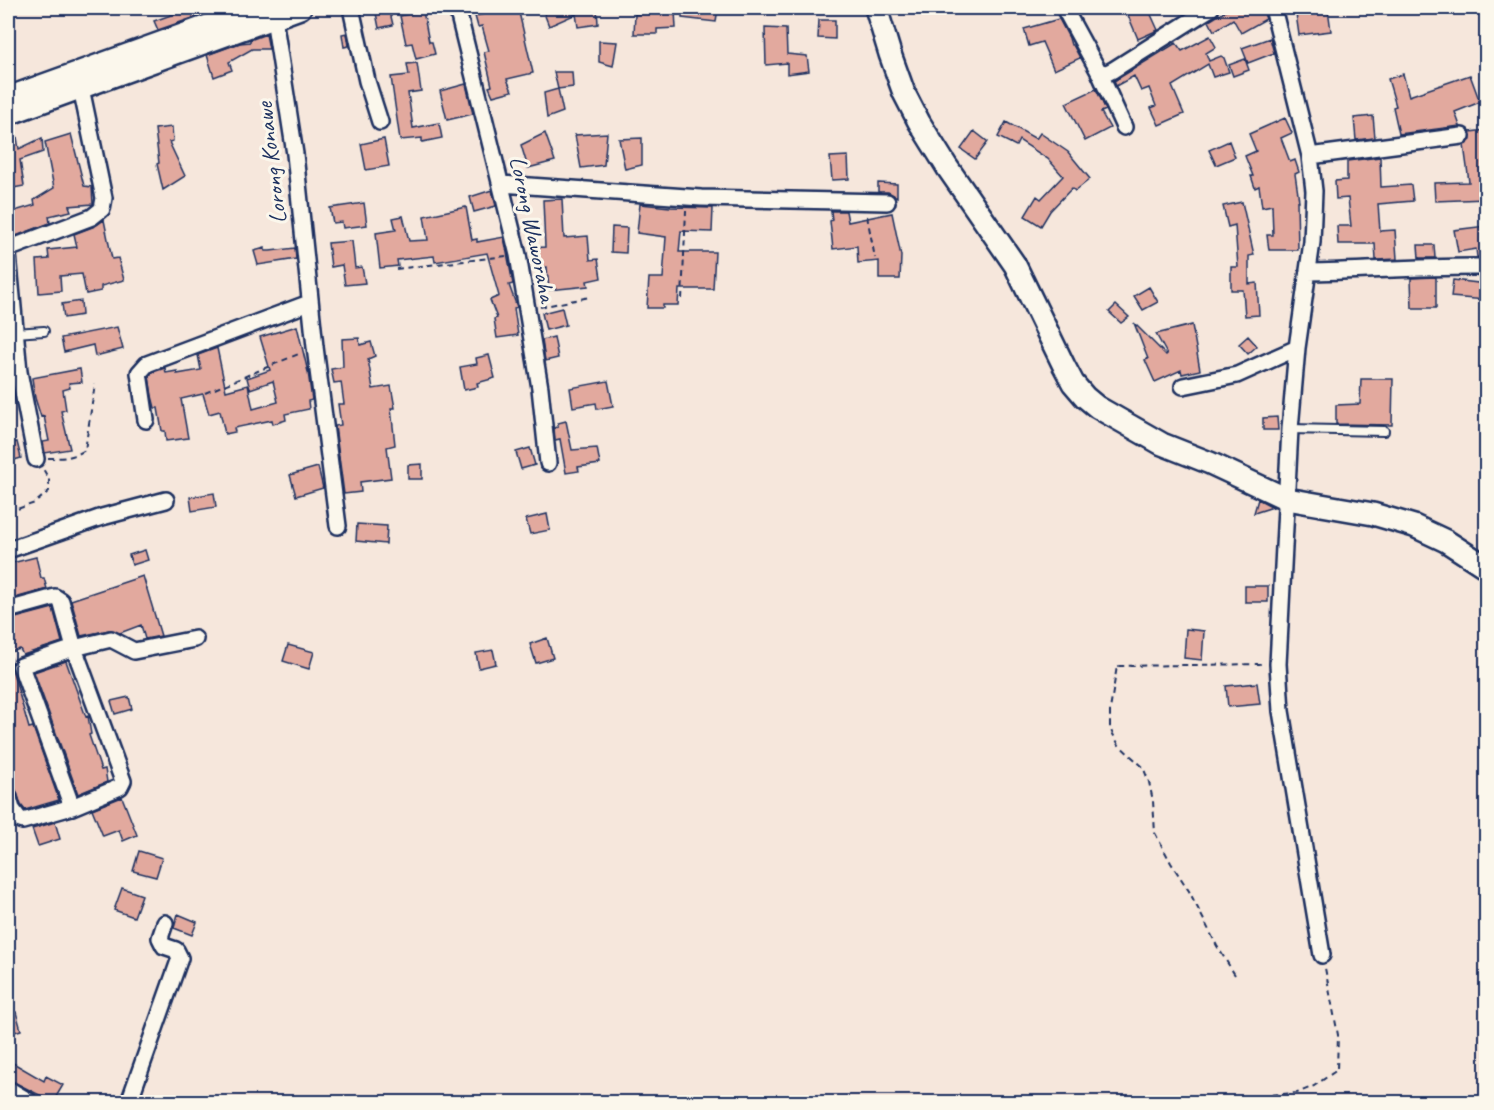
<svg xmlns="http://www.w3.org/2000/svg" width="1494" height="1110" viewBox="0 0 1494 1110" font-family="Caveat,sans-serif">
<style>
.building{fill:#e2a99e;stroke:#1b2f5e;stroke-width:1.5}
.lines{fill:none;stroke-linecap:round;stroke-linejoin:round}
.lane-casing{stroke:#1b2f5e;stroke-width:12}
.street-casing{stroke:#1b2f5e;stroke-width:20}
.secondary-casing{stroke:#1b2f5e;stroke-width:26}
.path{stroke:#1b2f5e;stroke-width:2;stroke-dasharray:6 4.5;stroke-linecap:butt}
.lane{stroke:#fbf7ec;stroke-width:8}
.street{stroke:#fbf7ec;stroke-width:15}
.secondary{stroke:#fbf7ec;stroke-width:21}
.labels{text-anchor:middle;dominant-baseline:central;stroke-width:6;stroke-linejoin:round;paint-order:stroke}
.street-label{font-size:24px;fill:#1b2f5e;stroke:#fbf7ec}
</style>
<rect width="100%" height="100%" fill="#f6e7dc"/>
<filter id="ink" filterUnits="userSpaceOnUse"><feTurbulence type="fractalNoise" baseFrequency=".0167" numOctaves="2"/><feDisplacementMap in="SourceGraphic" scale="12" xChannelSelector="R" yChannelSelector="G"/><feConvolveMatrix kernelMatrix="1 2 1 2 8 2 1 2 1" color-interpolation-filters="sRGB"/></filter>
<g filter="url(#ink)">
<path class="building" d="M209,8l1,4 -52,18 -4,-9 31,-11 1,3z
M375,8h14l4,17 -14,3z
M494,8h24l15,65 -26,6 5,12 -19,5 -4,-9 3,-1 -8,-34 5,-1 -7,-25 -4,1 -3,-11 20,-4z
M542,8h55l1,16 -20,3 -2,-13 -27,12z
M682,8h36l-2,14 -34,-4z
M1125,8h23l10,22 -20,9z
M1230,8h32l4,11 -25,14 -8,-14 -19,12 -5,-10z
M1328,9l3,22 -32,4 -3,-21z
M662,10l13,1 1,17 -19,1v5h-23l1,-20 27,-2z
M423,11l6,31h3l3,12 -19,5 -4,-16 -6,1 -6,-28z
M1059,19l10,19 2,7h2l7,13 -26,12 -12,-28 -13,4 -5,-17z
M819,20h16v19l-17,-1z
M765,28l21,1 1,25 20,2 2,15 -22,3v-11l-21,2z
M347,33l2,13 -5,1 -2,-13z
M266,34l3,15h-17l-23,13 3,8 -18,7 -7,-22 33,-12 10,-1v-2z
M1210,36l6,11 -10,6 3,8 12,-5 3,2 5,14 -16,5 -5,-13 -36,22 12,28 -25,11 -8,-17 5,-2 -7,-18 -8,3 -7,-15 -18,10 -2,-5 62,-38 6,8z
M1270,38l4,15 -26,10 -6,-15z
M599,41l18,1 -4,24 -14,-4z
M1245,59l4,11 -16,6 -4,-11z
M417,63l4,28 -13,2 5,35 26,-5 3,15 -20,4v-4l-22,2 -9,-63 18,-2 -2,-11z
M554,72h18l1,15 -15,2z
M1403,74l6,22 61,-21 10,27 -25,10 5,14 -61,8 -6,-27 3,-1 -8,-27z
M466,84l7,30 -26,6 -7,-29z
M558,89l5,23 -16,6 -3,-25z
M1096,89l10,21 -5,2 9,16 -25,13 -19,-38z
M1373,116l2,22 -19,2 -2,-22z
M1285,118l7,15 -11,5 9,24 5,-2 4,12 -4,2 4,27h-2l1,49h-29l-2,-15h6l-1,-30 -10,2 -3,-21 -4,2 -4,-12h2l-8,-20 11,-5 -7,-17z
M1006,122l30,17 4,-6 28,19 22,27 -15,12 -3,-3 -22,23 -9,15 -16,-10 12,-20 4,3 22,-23 -15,-17 -29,-19 -3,6 -18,-9z
M172,127l1,14 -4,1 16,34 -22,14 -6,-26 2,-1 -4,-34z
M1486,130v69l-51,2 -1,-18 35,-1 -5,-37 7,-5 -1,-8z
M974,131l14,11 -13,17 -14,-10z
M545,133l10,28 -27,7 -7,-23z
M607,133l-3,32 -23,3 -6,-33z
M71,134l13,52 8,1 1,17 -24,2 2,5 -22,5 1,7 -42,16v-26l27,-8 -1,-5 20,-12 -9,-46z
M17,137l2,12 23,-11 1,14 -23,8 4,26 -16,3v-50z
M642,138v27l-17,4 -6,-30z
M384,139l5,27 -23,4 -5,-26z
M1229,141l6,16 -19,8 -7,-15z
M848,156l1,23 -17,1 -2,-23z
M1380,157l1,30 30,-2 2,16 -35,3 2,27 15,-1 2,29 -21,1 -1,-16h-37l-1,-18h14l-3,-28 -12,1 -1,-18 12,-1v-19z
M878,183l19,1v13l-9,-5h-10z
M492,190l4,16 -22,6 -4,-15z
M562,199l2,39 24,-2 2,24 8,-1 3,19 -14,3 1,5 -39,4 -2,-23 -11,1 -3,-20 12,-1 -2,-47z
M1242,202l12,53 -5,1v28l8,-1 2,32 -14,1 -2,-26h-12v-23h7l-3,-42 -7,2 -5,-21z
M364,203l3,22 -24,3 -1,-6 -9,1 -3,-15z
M640,204l30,3 43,1 -1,24 -31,-1 -2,21h36l-2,37h-34l-1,16h-15v3h-16l2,-30h14l3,-41 -29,-4z
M466,207l6,33 5,-1v3l27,-5 9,47 -4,1 8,22 -3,1 4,27 -21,3 -3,-19 3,-1 -7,-18 9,-4 -12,-43 -52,9 -1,-6 -37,4 1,6 -18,2 -4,-35 20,-3 -3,-12 10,-2 6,25 19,-1 -4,-24z
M831,211h15l2,11 44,-9 9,43 -1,23h-21v-18l-21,2 -1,-17 -24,3 -3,-28 2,-1z
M104,220l8,39 6,-1 6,22 -23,6v5l-15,3 -4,-20 -22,2 1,15 -22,2 -2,-33 12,-1 -1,-9 29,-3 -3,-13 21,-8z
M1486,226v31h-9l-1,-8 -18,3 -4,-22z
M612,227l15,1 -1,25 -15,-1z
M352,241l3,27 7,-1 3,16 -20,2 -3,-20 -11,2 -3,-24z
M1418,245h16l1,13h-16z
M265,248v3h5l25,-3 1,11 -38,6 -4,-14z
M1436,277v31h-24l-1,-30z
M1453,280l33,4v16l-35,-3z
M1149,287l9,15 -15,8 -9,-14z
M81,301l1,14 -18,3 -2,-14z
M1116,305l13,12 -8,6 -12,-11z
M562,308l4,17 -20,5 -4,-17z
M1134,323l32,32 1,-1 -11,-20 36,-9 8,45 -18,4 -1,-4 -26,12 -10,-22 3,-1z
M297,326l11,46 4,28 -4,1 1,8 -24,5 1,6 -13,4 -1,-4 -38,8 1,4 -10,2 -5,-23 -11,3 -6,-20 -22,5 7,39 -22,3 -1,-10h-3l-4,-23h-3l-3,-12 -3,-20 4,-4 12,-4 1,5 11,-2v3l24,-4 -3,-15 19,-7 9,43 22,-6 5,24 25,-7 -5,-21 -23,8 -3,-11 23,-8 -10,-33z
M117,327l6,22 -28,7 -2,-11 -29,7 -3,-14z
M1248,336l9,10 -9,8 -9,-10z
M554,337l4,21 -13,3 -3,-21z
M359,338l1,7 11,-3 4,14 -7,3 5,30 18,-3 4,22h-4l4,37 -8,2 4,31 -31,4 1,10 -17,2 -9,-68 6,-1 -3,-21h6l-3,-22 -7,1 -3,-14 12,-2 -1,-28z
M489,355l6,23 -18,5 1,4 -14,3 -4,-23 17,-3 -1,-6z
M80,369l2,13 -13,1 1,5 -7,2 3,20 -5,1 9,38 -25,4 -2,-11 6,-1 -5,-25 -3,1 -6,-19 -3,-20z
M1361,379h32l-1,46 -56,-1v-19l24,-1z
M608,381l5,25 -16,3 -1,-6 -23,4 -3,-19z
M1277,417l1,13h-15v-12z
M566,421l6,29 25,-2 3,16 -22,3 1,4 -13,2 -6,-34 -5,1 -1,-12 4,-1v-4z
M17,442l4,16 -13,4v-18z
M530,448l5,17 -14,4 -5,-17z
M422,464v15h-14v-14z
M318,467l5,21 -27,8 -6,-21z
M214,493l2,14 -24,4 -2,-14z
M1258,499l15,8 -19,6z
M547,514l3,16 -20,4 -4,-15z
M357,524l30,2 -1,18 -30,-3z
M145,550l3,10 -16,5 -3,-10z
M36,557l5,21h3l3,11 -39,11v-36z
M143,576l18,60 -16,3 -4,-14 -21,8 -11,-3 -28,6 -10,-36z
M1245,586h23v16h-23z
M53,608l9,34 -39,13 -3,-6 -12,4v-33z
M1186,629l18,2 -2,29 -18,-2z
M547,638l6,20 -17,5 -6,-19z
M288,645l26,7 -5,17 -26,-8z
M493,650l3,14 -17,4 -3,-15z
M8,658h3l1,11 17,59 4,-1 26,73 -34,10 -4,-5 -4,-13 -5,-6 -4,-14z
M66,661l20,56 2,-1 3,18 -2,1 12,35 4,-1 2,13 -29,12 -44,-122z
M1257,683l3,21 -32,3 -2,-21z
M129,697l3,12 -17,5 -4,-13z
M122,797l15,38 -14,6 -4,-11 -16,6 -11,-27z
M55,822l5,17 -22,7 -6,-17z
M139,851l23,7 -6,19 -23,-6z
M122,888l20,7 -8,22 -20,-7z
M178,914l19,8 -5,13 -18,-7z
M16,1012l5,18 -13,4v-20z
M8,1060l36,21 2,-5 17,9 -10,17 -45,-23z"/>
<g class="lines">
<defs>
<path id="lane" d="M15,333l29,-2
M1290,429l94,2"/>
<path id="street" d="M351,8l16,73 13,41
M457,8l61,247 22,133 8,75
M1064,8l35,64 25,55
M1273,8l37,148 4,35 -2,51 -15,106 -7,81 -12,235 3,47 41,244
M274,18l21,136 20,193 23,179
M1099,72l8,1 6,-3 98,-62
M1310,156l152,-20
M501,184l200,14 186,4
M8,249l84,-32 10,-8 2,-11 -23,-110
M8,254l11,118 17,87
M1308,272c59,-1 119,-6 178,-5
M1183,386l54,-11 60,-27
M146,420l-7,-47 8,-9 162,-61
M8,550l94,-33 64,-17
M8,610l47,-13 6,4 13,47 49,133 -3,6 -48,20 -49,14 -3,-1 -8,-11 -4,-14
M72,807l-51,-141 53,-18 37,-9 23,12 61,-12
M8,1089l22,13
M129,1102l51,-144 -4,-8 -12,-4 -4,-8 5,-15"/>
<path id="secondary" d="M876,8l14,46 14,39 15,29 28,45 68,98 49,101 9,17 12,14 12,10 65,37 48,19 77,36 86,15 41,12 32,15 40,26
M8,98l250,-90
M8,114l292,-106"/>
</defs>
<use href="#lane" class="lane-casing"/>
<use href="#street" class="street-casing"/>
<use href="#secondary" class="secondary-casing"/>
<path class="path" d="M867,216l8,42
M396,269l110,-13
M682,299l4,-88
M540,307l50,-10
M205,393l96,-40
M48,458c14,0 25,0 37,-8l10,-66
M8,512l27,-9 14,-12v-12l-6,-10
M1235,975l-18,-29 -28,-55 -18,-28 -16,-30 -2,-32 -4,-19 -6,-15 -24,-22 -9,-16v-19l7,-44 146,-2
M1266,1102l3,-7 28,-2 17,-7 23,-16 1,-35 -13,-67"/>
<use href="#lane" class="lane"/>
<use href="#street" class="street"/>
<use href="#secondary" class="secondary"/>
</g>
</g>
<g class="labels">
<g class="street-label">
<text transform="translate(271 163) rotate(-97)">Lorong Konawe</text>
<text transform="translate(533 229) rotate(78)">Lorong Waworaha</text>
</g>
</g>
<rect width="1494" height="1110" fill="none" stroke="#fbf7ec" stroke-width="30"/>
<rect x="15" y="15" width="1464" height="1080" fill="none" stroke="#1b2f5e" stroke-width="2" filter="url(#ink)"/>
</svg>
